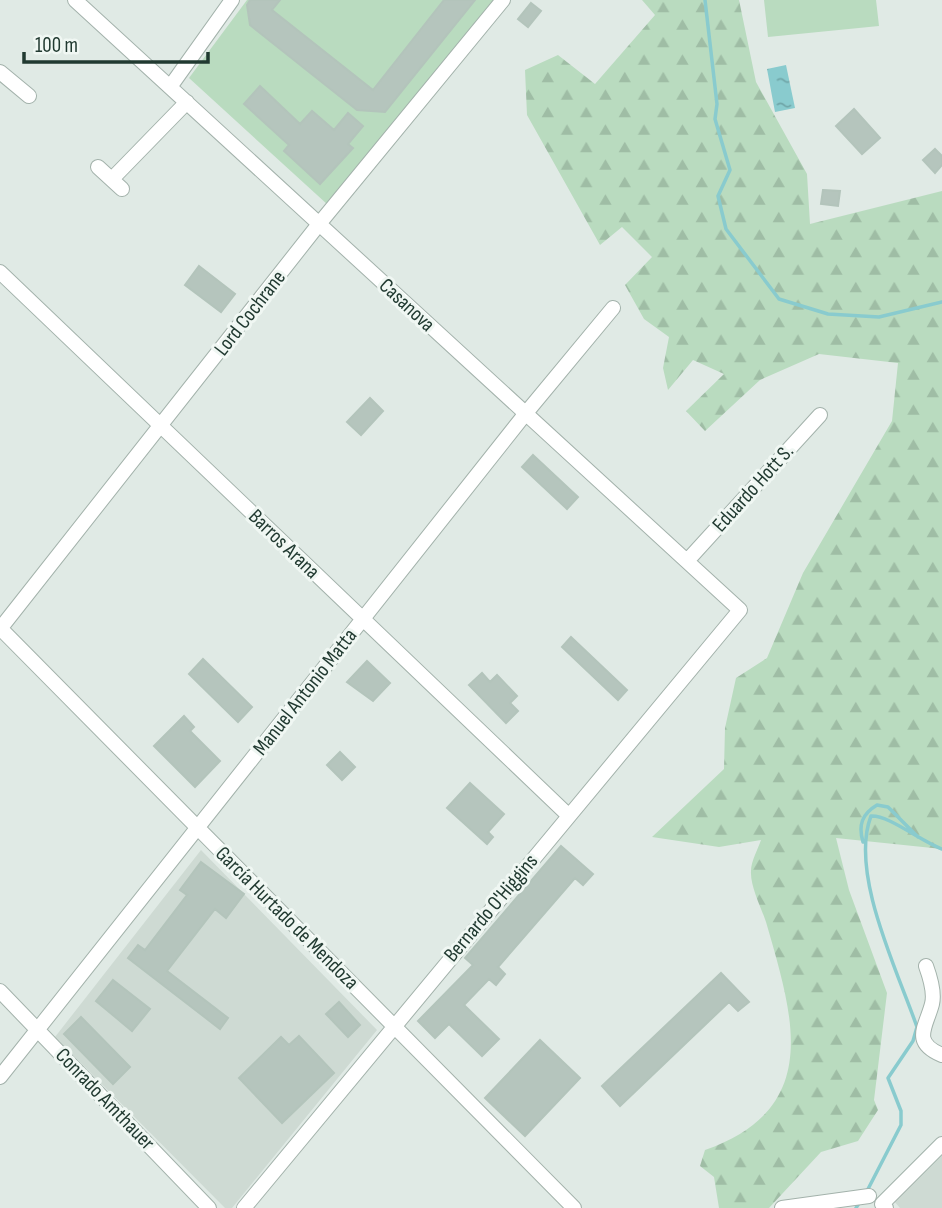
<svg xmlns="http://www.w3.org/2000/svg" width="942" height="1208" viewBox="0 0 942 1208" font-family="'Sofia Sans Condensed',sans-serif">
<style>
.built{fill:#cedad3}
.forest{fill:url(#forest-firs)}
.pitch{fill:#b9dbbf}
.water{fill:url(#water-ripples)}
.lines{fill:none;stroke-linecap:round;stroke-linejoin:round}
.stream{stroke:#89cbce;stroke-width:3.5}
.building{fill:#b5c5bd;stroke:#b3c4bb;stroke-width:2}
.minor-casing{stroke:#a3b2ab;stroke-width:16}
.minor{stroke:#fff;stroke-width:14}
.labels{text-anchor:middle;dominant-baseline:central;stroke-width:6;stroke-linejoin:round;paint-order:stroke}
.street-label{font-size:21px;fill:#213a31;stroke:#f0f7f3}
</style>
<defs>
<pattern id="forest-firs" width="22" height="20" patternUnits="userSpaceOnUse" patternTransform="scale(1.75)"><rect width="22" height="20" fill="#b9dbbf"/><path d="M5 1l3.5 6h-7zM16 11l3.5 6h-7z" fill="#9fbda5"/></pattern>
<pattern id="water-ripples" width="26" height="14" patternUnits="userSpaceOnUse" patternTransform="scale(1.75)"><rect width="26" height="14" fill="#89cbce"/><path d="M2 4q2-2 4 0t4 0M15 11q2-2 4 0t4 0" fill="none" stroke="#70a6a8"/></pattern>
</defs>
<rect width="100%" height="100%" fill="#e0eae5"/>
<path class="built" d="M201,850l176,180 -145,178h-7l-170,-171z
M942,1137v71h-42l-13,-15z"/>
<path class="forest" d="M642,0h97l17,82 51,92 3,50 132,-33v658l-106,-11 13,52 38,103 -13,107 4,10 -20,31 -37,11 -52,56h-50l-5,-31 -14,-11 5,-16c119,-42 88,-134 61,-228 -5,-15 -16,-36 -15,-51 0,-10 7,-22 10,-31l-42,7 -67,-10 72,-68 1,-41 11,-50 31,-20 36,-85 89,-152 6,-58 -79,-9 -59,26 -55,51 -19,-20 38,-37 -31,-14 -25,30 -5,-22 6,-31 -25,-18 -19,-34 27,-28 -30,-30 -22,18 -73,-130 -2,-45 33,-15 37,29 60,-69z"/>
<path class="pitch" d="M247,0h253l-172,205 -139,-127z
M764,0h112l3,26 -111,11z"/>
<path class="water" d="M786,65l9,43 -20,4 -8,-43z"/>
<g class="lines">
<path class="stream" d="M705,0l12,104 -2,15 15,51 -12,26 8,33 53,70 49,15 51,3 63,-15
M863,842c-5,-17 -1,-28 14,-37l11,2 30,30
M867,1191l34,-66v-14l-13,-33 25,-37 4,-14c-19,-55 -68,-154 -46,-211 18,-1 49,25 71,33
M856,1208l5,-8"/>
</g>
<path class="building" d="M250,0h30l-8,10 101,80 71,-90h31l-90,112 -28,-2 -107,-85 -3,-20z
M531,3l10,8 -13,16 -10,-8z
M260,86l40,38 12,-13 22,19 14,-17 15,13 -15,18 5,4 -33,36 -36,-33 5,-6 -45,-41z
M854,109l26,29 -18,16 -26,-28z
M935,149l7,7v9l-7,8 -12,-13z
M823,190l17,1 -2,15 -17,-2z
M199,266l36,28 -14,18 -36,-27z
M370,398l13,13 -22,24 -14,-13z
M533,455l45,42 -11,12 -45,-42z
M571,637l56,53 -9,10 -56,-53z
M203,659l49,48 -14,15 -49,-48z
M367,661l23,22 -17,18 -26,-19z
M482,673l8,9 7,-7 20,21 -7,7 8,8 -12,12 -37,-38z
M184,716l10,11 -4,4 30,30 -25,26 -41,-41z
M340,752l15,15 -13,13 -15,-15z
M470,783l34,31 -16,18 5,5 -6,7 -40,-36z
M561,846l32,28 -10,11 -8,-7 -77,89 7,7 -9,11 -7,-6 -25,26 35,34 -17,17 -33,-32 -14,14 -17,-17 55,-56 -8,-7z
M201,862l43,32 -18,24 -11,-9 -48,62 61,47 -8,11 -92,-71 10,-13 7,5 42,-55 -7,-5z
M721,973l28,29 -11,9 -9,-9 -109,104 -18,-20z
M113,980l37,29 -18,22 -36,-30z
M339,1002l21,23 -12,12 -22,-23z
M81,1017l49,50 -17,17 -49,-50z
M299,1036l35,37 -52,50 -43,-45 42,-41 8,8z
M540,1040l40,38 -55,58 -40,-38z"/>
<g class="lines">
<defs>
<path id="minor" d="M75,0l665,610 -496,598
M0,72l29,24
M170,87l62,-87
M98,167l24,22
M112,179l75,-77
M0,272l568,543
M687,561l133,-146
M0,628l574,580
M0,629l319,-405 184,-224
M926,966c4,11 9,26 6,38 -6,23 -21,38 10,51
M0,991l209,217
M0,1077l526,-664 87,-105
M782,1208l87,-12
M886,1208l-4,-4 60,-60"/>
</defs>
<use href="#minor" class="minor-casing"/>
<use href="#minor" class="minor"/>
</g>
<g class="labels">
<g class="street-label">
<text transform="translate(407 305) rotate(43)">Casanova</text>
<text transform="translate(250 313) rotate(-52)">Lord Cochrane</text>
<text transform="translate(753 488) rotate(-48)">Eduardo Hott S.</text>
<text transform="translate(284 544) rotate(44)">Barros Arana</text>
<text transform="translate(305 692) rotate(-52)">Manuel Antonio Matta</text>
<text transform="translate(491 908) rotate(-50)">Bernardo O'Higgins</text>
<text transform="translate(287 918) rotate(45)">García Hurtado de Mendoza</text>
<text transform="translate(105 1099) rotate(46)">Conrado Amthauer</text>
</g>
</g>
<path d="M24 52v10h184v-10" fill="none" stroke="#213a31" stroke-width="3.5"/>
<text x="35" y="52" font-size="21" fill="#213a31" stroke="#f0f7f3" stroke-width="5" paint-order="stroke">100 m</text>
</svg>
